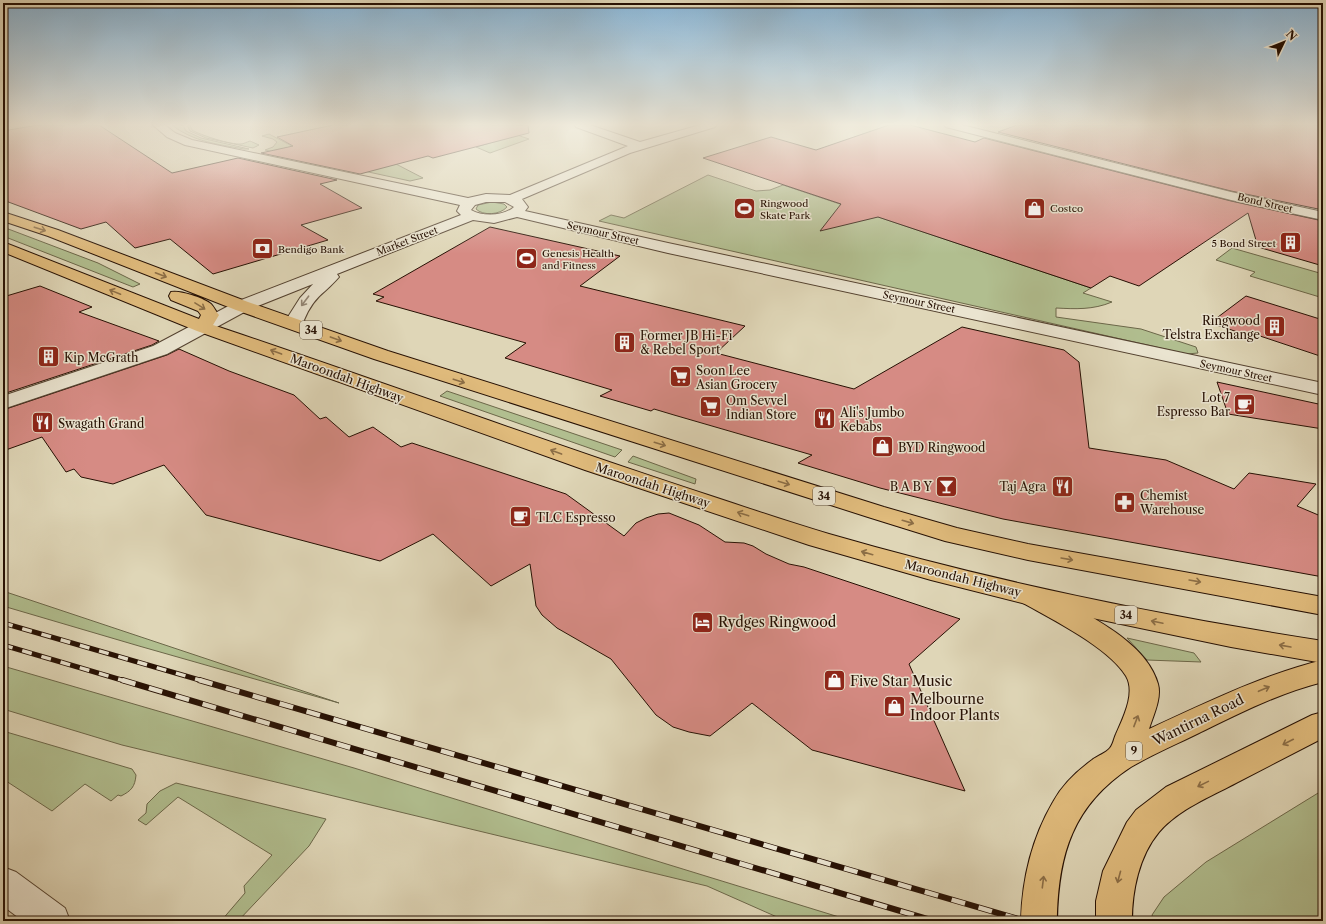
<svg xmlns="http://www.w3.org/2000/svg" width="1326" height="924" viewBox="0 0 1326 924" font-family="'Libre Caslon Text',serif">
<style>
.green{fill:#b1be8f;stroke:#6c6749}
.building{fill:#d68b84;stroke:#261003}
.lines{fill:none;stroke-linecap:round;stroke-linejoin:round}
.minor-casing{stroke:#544230;stroke-width:2}
.major-casing{stroke:#261003;stroke-width:2}
.highway-casing{stroke:#261003;stroke-width:2}
.minor{fill:#eae4d0;fill-rule:evenodd}
.major{fill:#e0bb7c;fill-rule:evenodd}
.highway{fill:#e0bb7c;fill-rule:evenodd}
.rail-far1-casing{stroke:#261003;stroke-width:5}
.rail-casing{stroke:#261003;stroke-width:6}
.rail-far1{stroke:#eae4d0;stroke-width:3.5;stroke-dasharray:10;stroke-linecap:butt}
.rail{stroke:#eae4d0;stroke-width:4.5;stroke-dasharray:14;stroke-linecap:butt}
.oneway{stroke:#8c6e46}
.oneway2{stroke:#928574}
.labels{text-anchor:middle;dominant-baseline:central;stroke-width:3;stroke-linejoin:round;paint-order:stroke}
.far-poi-label{font-size:10px;fill:#261003;stroke:#eae4d0;text-anchor:start}
.far-street-label{font-size:10px;fill:#261003;stroke:#eae4d0}
.shield{fill:#eae4d0;stroke:#615040;stroke-width:1}
.shield-label{font-size:11px;font-weight:bold;fill:#261003}
.poi-label{font-size:12px;fill:#261003;stroke:#eae4d0;text-anchor:start}
.street-label{font-size:12px;fill:#261003;stroke:#eae4d0}
.near-poi-label{font-size:14px;fill:#261003;stroke:#eae4d0;text-anchor:start}
.near-street-label{font-size:14px;fill:#261003;stroke:#eae4d0}
</style>
<rect width="100%" height="100%" fill="#dfd6b7"/>
<filter id="stains"><feTurbulence type="fractalNoise" baseFrequency=".005" numOctaves="4"/><feColorMatrix values="0 0 0 0 .2 0 0 0 0 .09 0 0 0 0 .02 0 0 0 .5 -.17"/></filter>
<radialGradient id="worn" r=".72"><stop offset=".6" stop-color="#630" stop-opacity="0"/><stop offset="1" stop-color="#630" stop-opacity=".3"/></radialGradient>
<path class="green" d="M172,125h11l3,6 15,7 48,11h-5c-27,-5 -50,-7 -72,-24z
M187,125h3l2,5c8,5 39,15 49,14 2,0 6,-2 9,-3l9,4 -6,3 -47,-10 -16,-7z
M269,134l55,29 -59,-13 8,-3 4,-5 -4,-3 -11,-3z
M517,135l12,4 -39,14 -14,-6z
M396,164l27,14 -13,3 -60,-13z
M708,175l48,16 14,-1 13,-5 308,103 -8,5 29,9c-19,8 -37,7 -56,6v9l85,12 55,18 2,6 -11,1 -588,-133 12,-6 13,3z
M492,202l12,2 3,3c-7,8 -24,9 -31,2l2,-4z
M3,227l95,36 42,21 -7,3 -130,-51z
M1232,248l91,26v24l-73,-22 5,-4 -39,-12z
M447,391l175,59 -7,7 -175,-61z
M633,456l63,23 -1,5 -67,-22z
M3,591l336,112 -200,-57 -136,-40z
M1127,638l67,15 7,9 -54,-2z
M3,666l351,102 498,153h-66l-79,-35 -585,-141 -119,-36z
M3,731l129,38 4,6c-1,12 -5,16 -15,21l-3,-1 -7,6 -26,-17 -33,27 -49,-32z
M176,783l150,36 -17,27 -71,75h-17l24,-28 -1,-7 28,-31 -94,-58 -32,28 -8,-5 8,-7 1,-9 13,-13z
M1323,790v131h-169l-2,-6 12,-18 42,-35z"/>
<path class="building" d="M38,125h61l73,48 66,-15 99,22 -17,4 42,24 -61,17 27,15 -115,34 -43,-35 -35,9 -29,-26 -25,7 -78,-29v-69z
M333,125h195l1,8 -96,25 -5,-2 -68,18 -99,-21 32,-7 -16,-9z
M889,125h21l65,17 9,-4 247,63 92,20v45l-65,-19 -10,-34 -109,73 -29,-10 -19,12 -213,-71 -58,14 21,-27 -138,-46 68,-21 45,13z
M1017,125h306v85l-92,-19 -233,-59z
M490,227l130,29 -40,30 165,40 -29,27 138,36 108,-62 102,23 15,12 10,86 77,12 68,29 15,-16 67,11 -19,22 26,11v60l-320,-58 -123,-31 -82,-25 14,-8 -138,-40 -20,-6 -3,2 -51,-15 12,-6 -107,-32 21,-15 -150,-42 8,-4 -11,-3z
M40,286l52,21 -13,5 80,29 -7,4 -149,49v-97z
M1246,296l77,24v37l-63,-21h-10l-40,-13z
M179,349l50,22 65,24 26,24 6,-2 23,20 24,-10 28,20 11,-4 154,51 58,42 12,-13 10,-5 12,-4 11,-1 30,12 26,17 19,1 9,3 13,8 23,10 15,3 156,52 -51,45 56,127 -153,-41 -60,-47 -42,33 -21,-4 -16,-5 -17,-12 -45,-56 -54,-31 -15,-13 -6,-9 -6,-42 -39,22 -58,-52 -53,27 -174,-46 -42,-50 -51,19 -32,-7 -7,-8 -8,3 -24,-35 -39,14v-41l164,-55z
M1217,382l106,23v24l-95,-15z"/>
<g class="lines">
<defs>
<path id="minor" d="M153,125h12l10,8 17,7 276,58 18,-4 24,1 118,-49 -52,-19 -1,-2h15l50,17 60,-17h16l-1,2 -85,26 -108,46 6,8 -3,4 143,32 655,140v12l-655,-142 -151,-36 -23,6 -21,-3 -136,54 2,3c-4,5 -9,9 -14,14 -10,8 -16,17 -21,29l2,5 -3,4 -6,1 -6,-1 -5,-9 14,-22 13,-14 -65,26 -81,44 -164,55v-13l150,-50 83,-44 225,-87 -4,-4 3,-6 -275,-60 -18,-8zM486,202h19l9,5c-10,9 -31,10 -43,3l4,-5z
M944,125h18l269,67 92,20v8l-92,-20 -285,-73z
M3,867l13,5 49,36 5,13h-47l-20,-15z"/>
<path id="major" d="M1032,587l9,2c38,22 105,50 117,95 4,14 -5,32 -9,45 57,-26 113,-54 174,-69v22c-44,11 -83,31 -124,51 -22,11 -46,21 -68,34 -58,38 -73,87 -74,154h-36c1,-41 11,-83 32,-119 9,-17 24,-31 39,-42 5,-4 14,-7 18,-12 3,-3 4,-10 6,-14 7,-16 20,-41 10,-58 -18,-29 -73,-56 -103,-73l-4,-7 4,-7z
M1323,712v26c-29,15 -58,30 -87,45 -26,14 -57,26 -77,49 -20,24 -27,59 -27,89h-36v-20l7,-30 24,-49 9,-12 30,-23 146,-72z"/>
<path id="highway" d="M3,212l55,18 190,72 140,49 496,156 73,21 71,16 295,53v18l-295,-55 -83,-19 -77,-24 -494,-158 -138,-49 -188,-74 -45,-15z
M3,242l196,77 2,-4 -3,-4 -27,-11 -2,-4 2,-4c9,-2 33,6 40,12 3,3 5,8 8,11l-6,10c165,55 329,116 495,170 40,13 80,27 121,39 162,47 327,81 494,107v22l-92,-16 -201,-42 -99,-25 -122,-35 -224,-75 -388,-139 -194,-79z"/>
</defs>
<use href="#minor" class="minor-casing"/>
<use href="#major" class="major-casing"/>
<use href="#highway" class="highway-casing"/>
<use href="#minor" class="minor"/>
<use href="#major" class="major"/>
<use href="#highway" class="highway"/>
<defs>
<path id="rail-far1" d="M3,623l200,58
M3,645l122,36"/>
<path id="rail" d="M122,680l812,241
M199,680l826,241"/>
</defs>
<use href="#rail-far1" class="rail-far1-casing"/>
<use href="#rail" class="rail-casing"/>
<use href="#rail-far1" class="rail-far1"/>
<use href="#rail" class="rail"/>
</g>
<defs><path id="oneway-shaft" d="M-6 0H5M1.5-3L5.5 0L1.5 3" fill="none" stroke-width="1.6" stroke-linecap="round" stroke-linejoin="round"/></defs>
<g class="oneway">
<use href="#oneway-shaft" transform="translate(40 229) rotate(18)"/>
<use href="#oneway-shaft" transform="translate(161 275) rotate(21)"/>
<use href="#oneway-shaft" transform="translate(115 292) rotate(-158)"/>
<use href="#oneway-shaft" transform="translate(200 306) rotate(32)"/>
<use href="#oneway-shaft" transform="translate(336 339) rotate(20)"/>
<use href="#oneway-shaft" transform="translate(276 352) rotate(-160)"/>
<use href="#oneway-shaft" transform="translate(459 381) rotate(18)"/>
<use href="#oneway-shaft" transform="translate(660 444) rotate(17)"/>
<use href="#oneway-shaft" transform="translate(556 452) rotate(-160)"/>
<use href="#oneway-shaft" transform="translate(784 483) rotate(17)"/>
<use href="#oneway-shaft" transform="translate(743 514) rotate(-162)"/>
<use href="#oneway-shaft" transform="translate(908 522) rotate(16)"/>
<use href="#oneway-shaft" transform="translate(867 553) rotate(-164)"/>
<use href="#oneway-shaft" transform="translate(1067 559) rotate(10)"/>
<use href="#oneway-shaft" transform="translate(1195 581) rotate(10)"/>
<use href="#oneway-shaft" transform="translate(1157 622) rotate(-168)"/>
<use href="#oneway-shaft" transform="translate(1285 646) rotate(-170)"/>
<use href="#oneway-shaft" transform="translate(1264 689) rotate(-23)"/>
<use href="#oneway-shaft" transform="translate(1136 721) rotate(-69)"/>
<use href="#oneway-shaft" transform="translate(1288 742) rotate(153)"/>
<use href="#oneway-shaft" transform="translate(1203 784) rotate(154)"/>
<use href="#oneway-shaft" transform="translate(1119 877) rotate(105)"/>
<use href="#oneway-shaft" transform="translate(1043 882) rotate(-83)"/>
</g>
<use class="oneway2" href="#oneway-shaft" transform="translate(305 301) rotate(127)"/>
<linearGradient id="sky" x2="0" y2="1"><stop stop-color="#88b5d6"/><stop offset="0.49" stop-color="#f1eddf"/><stop offset="1" stop-color="#f1eddf" stop-opacity="0"/></linearGradient>
<rect width="1326" height="254" fill="url(#sky)"/>
<defs>
<symbol id="shop-square" viewBox="-11 -11 22 22"><rect x="-9" y="-9" width="18" height="18" rx="4" fill="#8f2418" stroke="#eae4d0"/><path d="M-5-2.5h2.3a2.7 3.5 0 0 1 5.4 0H5L5.5 6h-11ZM-1.5-2.5h3a1.5 2.3 0 0 0-3 0Z" fill="#fff"/></symbol>
<symbol id="stadium-square" viewBox="-11 -11 22 22"><rect x="-9" y="-9" width="18" height="18" rx="4" fill="#8f2418" stroke="#eae4d0"/><path d="M0-5a6.5 5 0 1 0 0 10a6.5 5 0 1 0 0-10ZM-3.5-1.8h7v3.6h-7Z" fill="#fff"/></symbol>
<symbol id="building-square" viewBox="-11 -11 22 22"><rect x="-9" y="-9" width="18" height="18" rx="4" fill="#8f2418" stroke="#eae4d0"/><path d="M-4-6H4V6H1V3H-1V6H-4ZM-2.5-4.3h1.7v1.8h-1.7ZM.8-4.3h1.7v1.8H.8ZM-2.5-1h1.7V.8h-1.7ZM.8-1h1.7V.8H.8Z" fill="#fff"/></symbol>
<symbol id="bank-square" viewBox="-11 -11 22 22"><rect x="-9" y="-9" width="18" height="18" rx="4" fill="#8f2418" stroke="#eae4d0"/><path d="M-6-4H6V4H-6ZM0-2.3a2.3 2.3 0 1 0 0 4.6a2.3 2.3 0 1 0 0-4.6Z" fill="#fff"/></symbol>
<symbol id="supermarket-square" viewBox="-11 -11 22 22"><rect x="-9" y="-9" width="18" height="18" rx="4" fill="#8f2418" stroke="#eae4d0"/><path d="M-6-5.5h2.5l.6 2H6L4.5 2H-2.5L-4.4-4H-6ZM-1.5 3.2a1.3 1.3 0 1 0 .1 0ZM3 3.2a1.3 1.3 0 1 0 .1 0Z" fill="#fff"/></symbol>
<symbol id="cafe-square" viewBox="-11 -11 22 22"><rect x="-9" y="-9" width="18" height="18" rx="4" fill="#8f2418" stroke="#eae4d0"/><path d="M-5.5-4.5H6V0H3Q3 3.5 0 3.5H-2.5Q-5.5 3.5-5.5 0ZM3-3.2v2h1.7v-2ZM-6 4.5H4V6H-6Z" fill="#fff"/></symbol>
<symbol id="restaurant-square" viewBox="-11 -11 22 22"><rect x="-9" y="-9" width="18" height="18" rx="4" fill="#8f2418" stroke="#eae4d0"/><path d="M-5-6h1v4h1v-4h1v4h1v-4h1v5L-1.5 .5V6h-2V.5L-5-1ZM5-6V6H3V1.5H1.5Q1.5-4 5-6Z" fill="#fff"/></symbol>
<symbol id="bar-square" viewBox="-11 -11 22 22"><rect x="-9" y="-9" width="18" height="18" rx="4" fill="#8f2418" stroke="#eae4d0"/><path d="M-6-5H6L.8 .8V4.5H3.5V6h-7V4.5H-.8V.8Z" fill="#fff"/></symbol>
<symbol id="pharmacy-square" viewBox="-11 -11 22 22"><rect x="-9" y="-9" width="18" height="18" rx="4" fill="#8f2418" stroke="#eae4d0"/><path d="M-2-6h4v4h4v4h-4v4h-4v-4h-4v-4h4Z" fill="#fff"/></symbol>
<symbol id="hotel-square" viewBox="-11 -11 22 22"><rect x="-9" y="-9" width="18" height="18" rx="4" fill="#8f2418" stroke="#eae4d0"/><path d="M-6-4.5h1.5V1H6V5H4.5V3h-9V5H-6ZM-4 0a1.8 1.8 0 1 1 3.6 0ZM.5 0V-2.5h3Q6-2.5 6 0Z" fill="#fff"/></symbol>
</defs>
<g fill-rule="evenodd">
<use href="#shop-square" x="1022" y="196" width="25" height="25"/>
<use href="#stadium-square" x="732" y="196" width="25" height="25"/>
<use href="#building-square" x="1278" y="230" width="25" height="25"/>
<use href="#bank-square" x="250" y="236" width="25" height="25"/>
<use href="#stadium-square" x="514" y="246" width="25" height="25"/>
<use href="#building-square" x="1262" y="314" width="25" height="25"/>
<use href="#building-square" x="612" y="330" width="25" height="25"/>
<use href="#building-square" x="36" y="344" width="25" height="25"/>
<use href="#supermarket-square" x="668" y="364" width="25" height="25"/>
<use href="#cafe-square" x="1232" y="392" width="25" height="25"/>
<use href="#supermarket-square" x="698" y="394" width="25" height="25"/>
<use href="#restaurant-square" x="812" y="406" width="25" height="25"/>
<use href="#restaurant-square" x="30" y="410" width="25" height="25"/>
<use href="#shop-square" x="870" y="434" width="25" height="25"/>
<use href="#bar-square" x="934" y="474" width="25" height="25"/>
<use href="#restaurant-square" x="1050" y="474" width="25" height="25"/>
<use href="#pharmacy-square" x="1112" y="490" width="25" height="25"/>
<use href="#cafe-square" x="508" y="504" width="25" height="25"/>
<use href="#hotel-square" x="690" y="610" width="25" height="25"/>
<use href="#shop-square" x="822" y="668" width="25" height="25"/>
<use href="#shop-square" x="882" y="694" width="25" height="25"/>
</g>
<g class="labels">
<g class="far-poi-label">
<text x="760" y="203">Ringwood<tspan x="760" dy="12">Skate Park</tspan></text>
<text x="1050" y="208">Costco</text>
<text x="1276" y="243" text-anchor="end">5 Bond Street</text>
<text x="278" y="249">Bendigo Bank</text>
<text x="542" y="253">Genesis Health<tspan x="542" dy="12">and Fitness</tspan></text>
</g>
<g class="far-street-label">
<text transform="translate(1265 203) rotate(13)">Bond Street</text>
<text transform="translate(603 233) rotate(13)">Seymour Street</text>
<text transform="translate(407 241) rotate(-21)">Market Street</text>
<text transform="translate(919 302) rotate(12)">Seymour Street</text>
<text transform="translate(1236 371) rotate(12)">Seymour Street</text>
</g>
<g class="shield">
<rect x="300" y="321" width="22" height="18" rx="3"/>
<rect x="813" y="487" width="22" height="18" rx="3"/>
<rect x="1115" y="606" width="22" height="18" rx="3"/>
<rect x="1126" y="742" width="16" height="18" rx="3"/>
</g>
<g class="shield-label">
<text x="311" y="330">34</text>
<text x="824" y="496">34</text>
<text x="1126" y="615">34</text>
<text x="1134" y="751">9</text>
</g>
<g class="poi-label">
<text x="1260" y="320" text-anchor="end">Ringwood<tspan x="1260" dy="14">Telstra Exchange</tspan></text>
<text x="640" y="335">Former JB Hi-Fi<tspan x="640" dy="14">&amp; Rebel Sport</tspan></text>
<text x="64" y="357">Kip McGrath</text>
<text x="696" y="370">Soon Lee<tspan x="696" dy="14">Asian Grocery</tspan></text>
<text x="1230" y="397" text-anchor="end">Lot 7<tspan x="1230" dy="14">Espresso Bar</tspan></text>
<text x="726" y="400">Om Sevvel<tspan x="726" dy="14">Indian Store</tspan></text>
<text x="840" y="412">Ali's Jumbo<tspan x="840" dy="14">Kebabs</tspan></text>
<text x="58" y="423">Swagath Grand</text>
<text x="898" y="447">BYD Ringwood</text>
<text x="932" y="486" text-anchor="end">B A B Y</text>
<text x="1046" y="486" text-anchor="end">Taj Agra</text>
<text x="1140" y="495">Chemist<tspan x="1140" dy="14">Warehouse</tspan></text>
<text x="536" y="517">TLC Espresso</text>
</g>
<g class="street-label">
<text transform="translate(347 378) rotate(20)">Maroondah Highway</text>
<text transform="translate(653 485) rotate(18)">Maroondah Highway</text>
<text transform="translate(963 578) rotate(14)">Maroondah Highway</text>
</g>
<g class="near-poi-label">
<text x="718" y="622">Rydges Ringwood</text>
<text x="850" y="681">Five Star Music</text>
<text x="910" y="699">Melbourne<tspan x="910" dy="16">Indoor Plants</tspan></text>
</g>
<g class="near-street-label">
<text transform="translate(1198 720) rotate(-26)">Wantirna Road</text>
</g>
</g>
<rect width="1326" height="924" fill="none" stroke="#dfd6b7" stroke-width="16"/>
<rect x="4" y="4" width="1318" height="916" fill="none" stroke="#261003" stroke-width="2"/>
<rect x="8" y="8" width="1310" height="908" fill="none" stroke="#261003"/>
<g transform="translate(1284 42) rotate(47)" stroke="#eae4d0" stroke-width="3" paint-order="stroke">
<path d="M0-3L7 15L0 10L-7 15Z" fill="#261003"/>
<text y="-6" font-size="11" font-weight="bold" text-anchor="middle" fill="#261003">N</text>
</g>
<rect width="100%" height="100%" filter="url(#stains)"/>
<rect width="100%" height="100%" fill="url(#worn)"/>
</svg>
